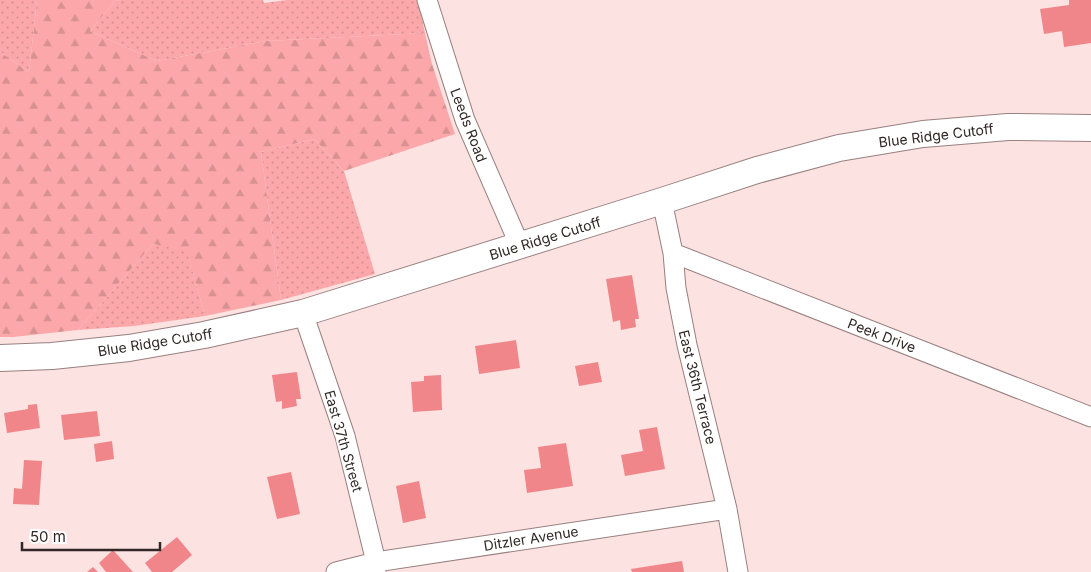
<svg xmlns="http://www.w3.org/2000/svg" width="1091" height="572" viewBox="0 0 1091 572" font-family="Inter,sans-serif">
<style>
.grass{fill:url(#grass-dots)}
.forest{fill:url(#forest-firs)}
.building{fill:#f0868a}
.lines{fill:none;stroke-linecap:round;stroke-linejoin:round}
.minor-casing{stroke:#988080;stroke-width:21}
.secondary-casing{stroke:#988080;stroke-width:28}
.minor{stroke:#fff;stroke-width:19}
.secondary{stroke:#fff;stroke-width:26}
.labels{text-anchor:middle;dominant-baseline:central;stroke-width:4;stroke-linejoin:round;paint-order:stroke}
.street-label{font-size:14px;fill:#312727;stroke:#fff}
</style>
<defs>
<pattern id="grass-dots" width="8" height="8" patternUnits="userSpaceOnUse" patternTransform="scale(1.25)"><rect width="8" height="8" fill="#fca8aa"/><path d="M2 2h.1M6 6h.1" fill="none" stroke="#d89192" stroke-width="1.8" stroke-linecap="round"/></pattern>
<pattern id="forest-firs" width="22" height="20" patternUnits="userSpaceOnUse" patternTransform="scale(1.25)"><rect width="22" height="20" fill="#fca8aa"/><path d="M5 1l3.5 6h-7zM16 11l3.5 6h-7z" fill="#d89192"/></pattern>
</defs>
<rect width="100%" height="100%" fill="#fce2e1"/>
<path class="grass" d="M0,0h37l-8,72 -29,-20z
M121,0h142l1,3 23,-3h131l7,33 -159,8 -109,20 -67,-30 25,-30z
M314,139l30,32 31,103 -94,26 -20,-148z
M153,244l34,6 18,66 -71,10 -56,4z"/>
<path class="forest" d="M37,0h84l-6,1 -25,30 67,30 109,-20 159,-8 7,31 23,70 -111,37 -30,-32 -53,13 20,148 -76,16 -18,-65 -34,-7 -75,86 -65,7h-13v-285l29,20z"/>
<path class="building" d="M1069,0h22v43l-27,4 -2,-16 -18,3 -4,-25 29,-4z
M632,275l7,44h-4l1,8 -15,3 -1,-10 -7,2 -7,-43z
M516,340l4,28 -41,6 -4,-28z
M598,362l4,20 -23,4 -4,-20z
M297,372l4,27h-5l1,7 -15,3v-8l-6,1 -4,-27z
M441,375l1,35 -29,2 -2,-30 13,-1v-5z
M37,404l3,24 -33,5 -3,-20 24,-4v-4z
M97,411l3,25 -36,4 -3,-25z
M657,427l8,42 -40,7 -4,-21 22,-4 -4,-21z
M112,441l2,18 -18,3 -2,-18z
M566,443l7,43 -46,7 -3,-23 17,-2 -3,-21z
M24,460l18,1 -3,44 -26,-1 1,-16 8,1z
M291,472l9,42 -23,5 -10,-42z
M419,481l7,37 -23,5 -7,-37z
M177,537l15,18 -20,17h-20l-7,-9z
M113,550l20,22h-27l-7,-9z
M682,561l2,11h-52l-1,-3z
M93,567l5,5h-11z"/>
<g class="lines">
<defs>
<path id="minor" d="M427,0l38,120 55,126
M662,201l11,52 3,35 11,57 40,164 11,63
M673,253l418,164
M303,313l42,123 31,126v10
M336,572l40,-10 351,-53"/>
<path id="secondary" d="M0,358l52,-2 77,-8 75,-13 99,-22 359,-112 95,-31 82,-22 84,-14 85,-7 83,1"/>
</defs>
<use href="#minor" class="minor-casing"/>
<use href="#secondary" class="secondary-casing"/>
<use href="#minor" class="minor"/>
<use href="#secondary" class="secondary"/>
</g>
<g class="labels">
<g class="street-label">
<text transform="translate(469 125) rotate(69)">Leeds Road</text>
<text transform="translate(936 135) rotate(-7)">Blue Ridge Cutoff</text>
<text transform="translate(545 238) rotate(-17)">Blue Ridge Cutoff</text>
<text transform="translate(882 335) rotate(21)">Peek Drive</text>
<text transform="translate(155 342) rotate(-9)">Blue Ridge Cutoff</text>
<text transform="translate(698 387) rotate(76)">East 36th Terrace</text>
<text transform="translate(344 441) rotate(74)">East 37th Street</text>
<text transform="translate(531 538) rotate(-9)">Ditzler Avenue</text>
</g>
</g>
<path d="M22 542v8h138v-8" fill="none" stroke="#312727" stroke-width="2.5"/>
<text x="30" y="542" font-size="15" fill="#312727" stroke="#ffffff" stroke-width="4" paint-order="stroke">50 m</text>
</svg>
